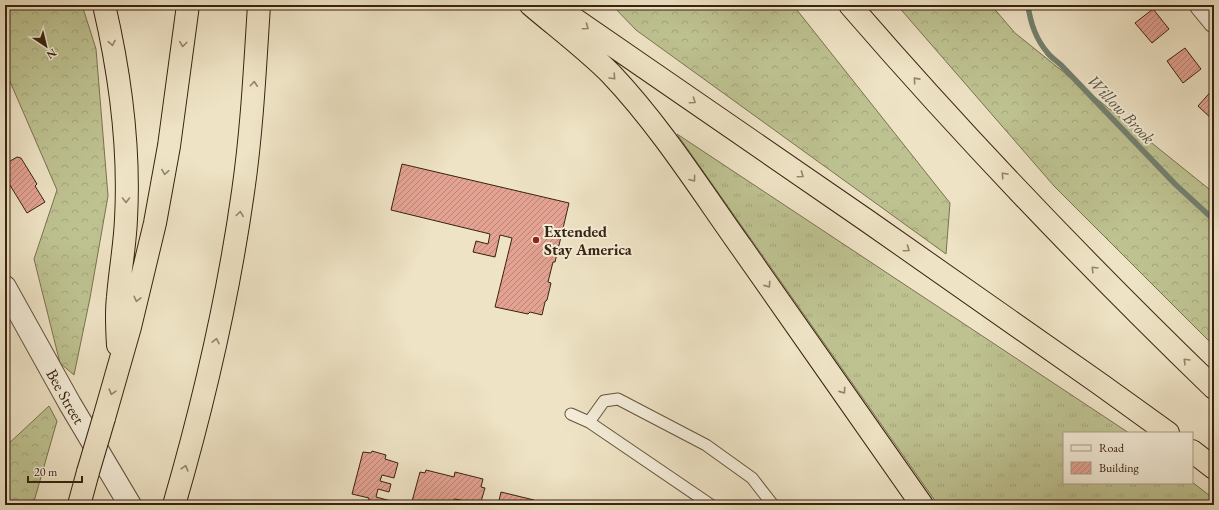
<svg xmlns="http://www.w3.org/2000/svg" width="1219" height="510" viewBox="0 0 1219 510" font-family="'EB Garamond',serif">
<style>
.grass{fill:url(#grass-tufts);stroke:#7b7250}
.forest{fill:url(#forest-crowns);stroke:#7b7250}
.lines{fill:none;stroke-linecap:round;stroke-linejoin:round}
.stream{stroke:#738070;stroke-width:5.5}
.building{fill:url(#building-hatch);stroke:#38230f}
.service-casing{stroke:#66533c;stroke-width:13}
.minor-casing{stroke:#66533c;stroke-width:23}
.tertiary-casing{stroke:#66533c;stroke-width:24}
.motorway-casing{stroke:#38230f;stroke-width:24}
.service{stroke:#f4edd9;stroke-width:11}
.minor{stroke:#f4edd9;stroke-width:21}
.tertiary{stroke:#f4edd9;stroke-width:22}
.motorway{stroke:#eee3c5;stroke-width:22}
.motorway-bridge-casing{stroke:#38230f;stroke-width:24;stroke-linecap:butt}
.motorway-bridge{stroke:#eee3c5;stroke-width:22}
.oneway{stroke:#93836a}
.poi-dot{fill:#8f2418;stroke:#f4edd9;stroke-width:1.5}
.labels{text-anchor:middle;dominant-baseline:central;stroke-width:4;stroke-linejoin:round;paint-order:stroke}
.poi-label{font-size:16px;font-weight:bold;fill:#38230f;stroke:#f4edd9;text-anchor:start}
.street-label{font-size:16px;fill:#38230f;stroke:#f4edd9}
.water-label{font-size:17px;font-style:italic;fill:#55523f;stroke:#f4edd9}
</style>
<defs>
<pattern id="grass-tufts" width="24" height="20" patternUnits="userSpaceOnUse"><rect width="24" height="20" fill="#bec291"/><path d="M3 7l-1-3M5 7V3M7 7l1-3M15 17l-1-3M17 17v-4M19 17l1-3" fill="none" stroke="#a4a67c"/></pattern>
<pattern id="forest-crowns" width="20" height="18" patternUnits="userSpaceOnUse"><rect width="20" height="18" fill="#bec291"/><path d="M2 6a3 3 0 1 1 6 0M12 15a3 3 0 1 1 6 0" fill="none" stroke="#a4a67c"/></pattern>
<pattern id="building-hatch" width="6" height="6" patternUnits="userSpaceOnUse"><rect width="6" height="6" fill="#e3a292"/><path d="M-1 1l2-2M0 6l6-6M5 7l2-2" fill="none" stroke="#b98476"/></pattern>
</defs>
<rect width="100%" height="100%" fill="#eee3c5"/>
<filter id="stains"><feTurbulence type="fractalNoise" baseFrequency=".005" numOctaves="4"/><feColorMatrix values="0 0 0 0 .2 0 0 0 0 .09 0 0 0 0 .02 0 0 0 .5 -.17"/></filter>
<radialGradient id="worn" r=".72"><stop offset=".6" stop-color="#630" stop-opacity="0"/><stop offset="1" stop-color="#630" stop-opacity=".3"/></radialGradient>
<path class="grass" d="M677,134l452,299h-65v50h128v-1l22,17v6h-276z"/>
<path class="forest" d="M5,5h77l14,44 12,147 -18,102 -16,77 -14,-12 -26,-104 23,-69 -52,-120z
M612,5h181l157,198 -4,51 -310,-224z
M897,5h94l24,28 199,160v153l-160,-160z
M49,406l8,15 -24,84h-28v-58z"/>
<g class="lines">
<path class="stream" d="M1028,5c2,16 8,34 19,47 3,5 10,9 14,13l114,119 39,36"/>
</g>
<path class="building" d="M1153,9l16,20 -17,14 -17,-20z
M1185,48l16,21 -18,14 -16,-22z
M1214,88v33l-16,-15z
M17,157l4,1 16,26 -2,2 10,16 -18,11 -22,-36v-13z
M402,164l167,39 -14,59h-2l-5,20 3,1 -4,17 -2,2 -3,13 -12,-3 -2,2 -33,-7 17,-69 -12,-3 -5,22 -22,-5 3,-11 12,3 2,-10 -99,-24z
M372,451l14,4 -1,4 13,4 -4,15 -12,-3 -2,6 11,3 -2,8 -11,-3 -2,8 15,4 -1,4h-33l1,-3 10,3 1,-7 -17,-4 11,-42 8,1z
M426,470l28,7 1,-5 28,7 -2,8 4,1 -5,17h-20l1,-5 -7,-1 -2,6h-41l9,-33 5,1z
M501,492l33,8 -1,5h-35z"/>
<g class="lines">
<defs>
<path id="service" d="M571,414l18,8 122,83
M589,422l15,-21 14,-2 88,46 46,33 21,27"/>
<path id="minor" d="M1200,5l14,17"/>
<g id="tertiary">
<path id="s1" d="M5,287l65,117 60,101"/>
</g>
<path id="motorway" d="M104,5c16,69 26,142 22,214 -1,26 -6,52 -8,78 -2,16 -1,32 0,48
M531,5c27,23 55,44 80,69 50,53 89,115 131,174 60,86 120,171 180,257
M554,5l312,215 234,164 68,49
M850,5c115,133 237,260 364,383
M104,418l26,-91 25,-104 14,-77 19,-141
M1192,451l22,17
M79,505l9,-33
M174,505c30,-103 54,-207 69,-313 9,-62 12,-125 16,-187"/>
</defs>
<use href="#service" class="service-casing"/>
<use href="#minor" class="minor-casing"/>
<use href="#tertiary" class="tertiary-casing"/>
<use href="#motorway" class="motorway-casing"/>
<use href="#service" class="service"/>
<use href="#minor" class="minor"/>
<use href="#tertiary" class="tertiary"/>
<use href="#motorway" class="motorway"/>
<defs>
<path id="motorway-bridge" d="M88,472l16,-54"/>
</defs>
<use href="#motorway-bridge" class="motorway-bridge-casing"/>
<use href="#motorway-bridge" class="motorway-bridge"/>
</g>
<defs><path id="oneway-chevron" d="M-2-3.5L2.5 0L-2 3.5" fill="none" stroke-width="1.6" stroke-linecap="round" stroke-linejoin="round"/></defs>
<g class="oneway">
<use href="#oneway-chevron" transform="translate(586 27) rotate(35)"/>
<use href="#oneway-chevron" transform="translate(112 43) rotate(79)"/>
<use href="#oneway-chevron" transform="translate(183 44) rotate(97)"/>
<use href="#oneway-chevron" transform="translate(613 77) rotate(47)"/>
<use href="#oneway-chevron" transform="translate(916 80) rotate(-132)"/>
<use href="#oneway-chevron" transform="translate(254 84) rotate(-86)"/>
<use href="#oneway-chevron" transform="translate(693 101) rotate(35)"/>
<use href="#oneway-chevron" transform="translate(165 172) rotate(99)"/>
<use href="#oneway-chevron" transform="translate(801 175) rotate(35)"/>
<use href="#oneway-chevron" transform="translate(1004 175) rotate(-133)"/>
<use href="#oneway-chevron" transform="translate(693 179) rotate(54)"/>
<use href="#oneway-chevron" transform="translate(126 200) rotate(90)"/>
<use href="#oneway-chevron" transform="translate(240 214) rotate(-82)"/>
<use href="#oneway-chevron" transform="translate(907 249) rotate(35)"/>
<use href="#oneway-chevron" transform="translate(1094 269) rotate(-134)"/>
<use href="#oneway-chevron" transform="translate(768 285) rotate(55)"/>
<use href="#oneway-chevron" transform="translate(137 299) rotate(104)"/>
<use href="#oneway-chevron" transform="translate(216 341) rotate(-78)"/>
<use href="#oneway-chevron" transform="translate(1186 361) rotate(-135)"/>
<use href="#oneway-chevron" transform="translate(843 391) rotate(55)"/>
<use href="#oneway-chevron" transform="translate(112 392) rotate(106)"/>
<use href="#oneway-chevron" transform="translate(185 468) rotate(-74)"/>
</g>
<circle class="poi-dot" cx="536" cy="240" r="4"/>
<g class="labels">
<g class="poi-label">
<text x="544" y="231">Extended<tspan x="544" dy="18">Stay America</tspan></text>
</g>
<g class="street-label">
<text stroke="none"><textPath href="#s1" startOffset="125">Bee Street</textPath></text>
</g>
<g class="water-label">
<text transform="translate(1121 109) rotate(46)">Willow Brook</text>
</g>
</g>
<rect width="1219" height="510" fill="none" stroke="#eee3c5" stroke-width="20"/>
<rect x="6" y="6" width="1207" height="498" fill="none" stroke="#38230f" stroke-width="2"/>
<rect x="10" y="10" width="1199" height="490" fill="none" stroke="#38230f"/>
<rect x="1063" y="432" width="130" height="52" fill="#f4edd9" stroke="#a99c88"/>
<rect x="1071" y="445" width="20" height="6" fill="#f4edd9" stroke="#a99c88"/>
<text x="1099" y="452" font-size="12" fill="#38230f">Road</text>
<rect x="1071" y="462" width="20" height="12" fill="url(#building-hatch)" stroke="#a99c88"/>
<text x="1099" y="472" font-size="12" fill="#38230f">Building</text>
<g transform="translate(46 46) rotate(145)" stroke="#f4edd9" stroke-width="3" paint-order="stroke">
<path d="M0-3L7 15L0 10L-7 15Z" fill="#38230f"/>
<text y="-6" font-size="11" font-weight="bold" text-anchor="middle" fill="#38230f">N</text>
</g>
<path d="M28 476v6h54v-6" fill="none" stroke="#38230f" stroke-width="2"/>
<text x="34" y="476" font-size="12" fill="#38230f" stroke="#f4edd9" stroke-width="3" paint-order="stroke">20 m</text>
<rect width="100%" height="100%" filter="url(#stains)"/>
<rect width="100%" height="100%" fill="url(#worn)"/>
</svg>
